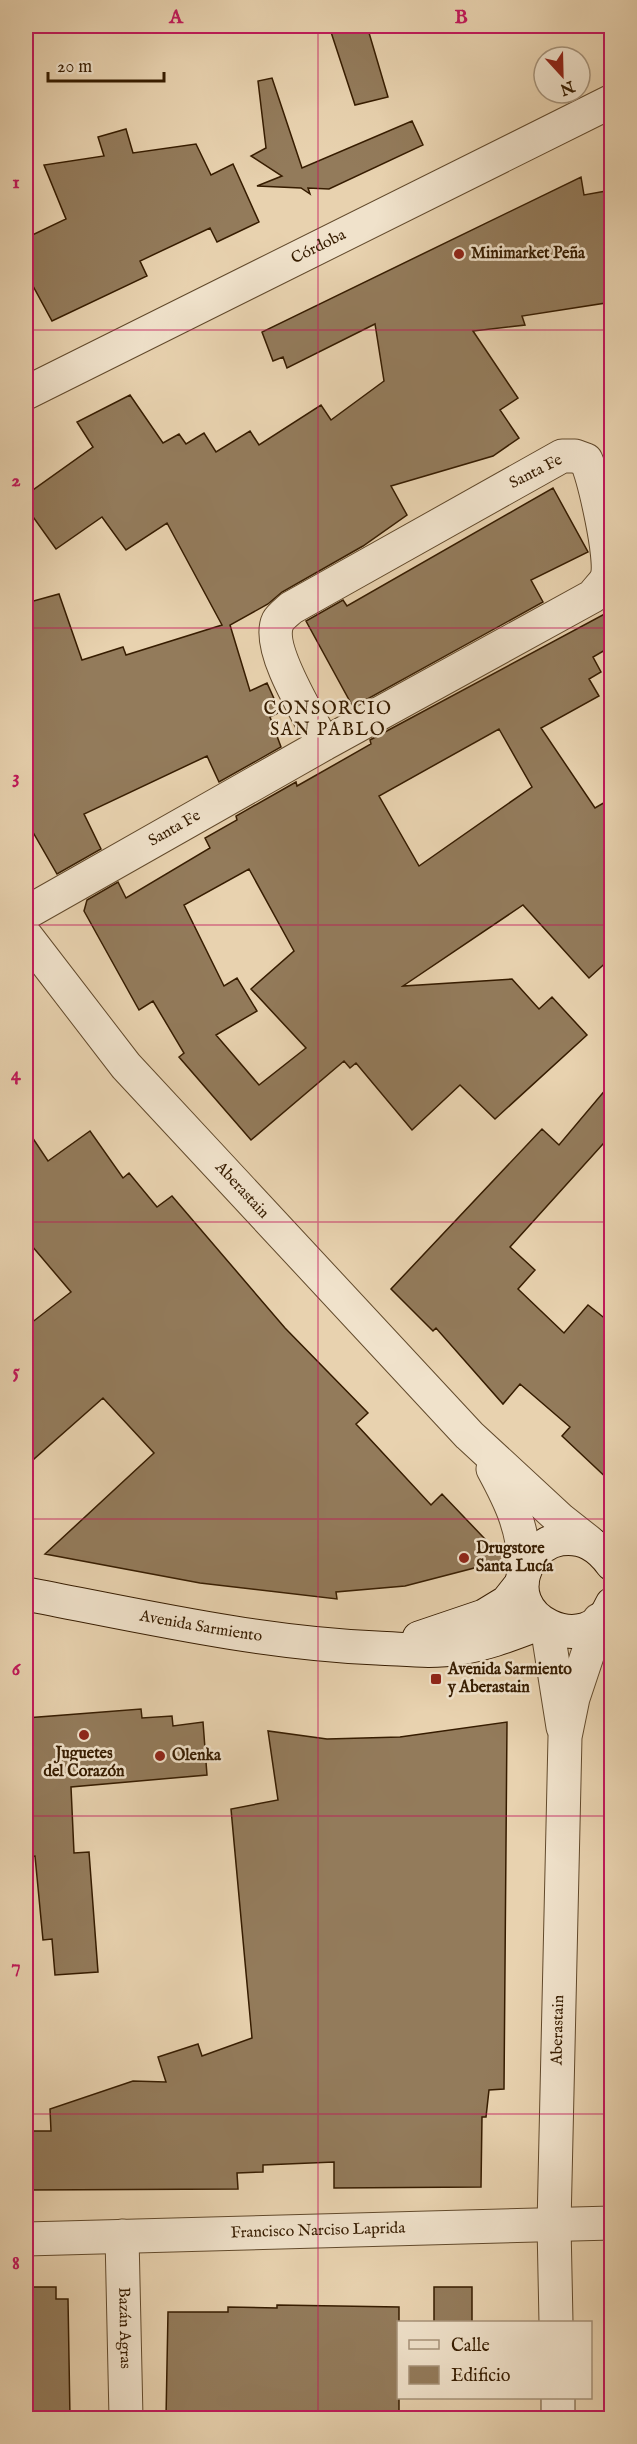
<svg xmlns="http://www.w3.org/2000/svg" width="637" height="2444" viewBox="0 0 637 2444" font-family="'IM FELL English',serif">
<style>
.building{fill:#937b5b;stroke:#361c00;stroke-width:1.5;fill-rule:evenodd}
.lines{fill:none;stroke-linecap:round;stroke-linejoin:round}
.street-casing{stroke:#624a2c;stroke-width:35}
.secondary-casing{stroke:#361c00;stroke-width:35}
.street{stroke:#f0e2cb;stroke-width:33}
.secondary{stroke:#f0e2cb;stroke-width:33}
.grid{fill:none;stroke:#c2185b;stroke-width:1.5;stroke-opacity:0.55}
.poi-dot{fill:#8f2418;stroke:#f0e2cb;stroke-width:2}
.labels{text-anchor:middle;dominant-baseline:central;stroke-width:5;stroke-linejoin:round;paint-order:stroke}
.street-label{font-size:16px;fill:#361c00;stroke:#f0e2cb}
.poi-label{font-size:16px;font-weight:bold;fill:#361c00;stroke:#f0e2cb;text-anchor:start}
.neighbourhood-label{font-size:18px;letter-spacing:1.5px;fill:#361c00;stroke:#f0e2cb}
.neatline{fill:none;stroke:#c2185b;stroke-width:2}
.grid-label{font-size:20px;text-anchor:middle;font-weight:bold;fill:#c2185b}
</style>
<rect width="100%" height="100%" fill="#e8d2af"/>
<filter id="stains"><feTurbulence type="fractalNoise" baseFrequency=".00333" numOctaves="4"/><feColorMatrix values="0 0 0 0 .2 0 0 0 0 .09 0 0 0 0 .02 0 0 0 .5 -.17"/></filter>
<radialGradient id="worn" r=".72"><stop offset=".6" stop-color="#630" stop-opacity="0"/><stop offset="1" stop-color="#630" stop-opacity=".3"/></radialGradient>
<path class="building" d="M329,26h38l21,71 -33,8z
M272,78l30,90 110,-47 11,24 -94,44 -21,-1 2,6 -9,-6 -44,-2 25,-10 -31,-20 15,-8 -8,-67z
M126,129l7,24 63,-9 15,31 22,-11 26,58 -42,20 -7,-14 -70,33 7,15 -95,45 -26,-48v-35l40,-19 -22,-54 60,-9 -6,-19z
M581,177l3,18 28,-5v112l-90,14 3,9 -52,6 45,67 -18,12 19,28 -26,18 -102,30 16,29 -44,31 -81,46 -14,12 -38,21 20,66 17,-8 13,29 -10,5 11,30 -62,35 -12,-26 -123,58 17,35 -44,25 -31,-54v-217l33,-9 23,66 41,-13 3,8 96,-30 -55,-102 -41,27 -24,-33 -46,32 -30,-42v-12l67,-48 -16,-25 53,-27 33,48 16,-9 7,10 18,-11 12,19 34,-21 9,14 62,-40 10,15 53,-39 -9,-57 -88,44 -4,-11 -10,4 -11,-29z
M553,488l35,64 -57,28 12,22 -190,105 -47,-86 37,-21 4,6z
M612,610v36l-19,11 8,15 -12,7 10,17 -58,32 54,80 17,-10v159l-23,21 -66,-73 -120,81 109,-7 27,30 13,-12 35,38 -92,84 -35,-34 -48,45 -56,-67 -6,5 -6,-7 -93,79 -72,-83 5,-4 -31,-52 -14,9 -55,-99 3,-11 31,-18 8,16 84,-50 -5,-10 32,-18 -1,-4 60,-34 1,4 74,-42 -1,-4zM499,729l33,58 -113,79 -40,-70zM249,869l45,82 -43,38 55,59 -47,37 -43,-50 41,-24 -20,-33 -13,8 -40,-81z
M612,1082v52l-102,113 25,23 -17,19 46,44 24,-28 24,19v159l-50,-47 8,-9 -50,-43 -17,20 -67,-76 -3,3 -42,-42 151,-160 17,16z
M26,1128l22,33 42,-30 33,47 6,-5 28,34 15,-11 113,132 83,85 -12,11 75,81 11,-11 63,66 -100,26 -69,6 1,7 -137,-16 -155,-29 109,-101 -51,-55 -77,68v-139l45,-35 -45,-53z
M141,1709l1,9 30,-2 1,10 30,-4 4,53 -136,12 3,66 15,-1 9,120 -43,3 -3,-36 -9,1 -8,-84 -6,1 -3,-139z
M507,1722l-3,367 -15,1 -3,27h-4l-1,70 -147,1v-26l-71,3v7l-26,1 1,16 -212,1v-59h25l-1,-22 83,-28 33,1 -8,-25 40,-13 4,12 50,-18 -21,-229 47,-9 -10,-69 59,8 73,-2z
M26,2287h30v12h12l2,119h-44z
M434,2287h38v35h-38z
M277,2305l122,2v111h-233l2,-106h60v-5l49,1z"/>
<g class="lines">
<defs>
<g id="street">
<path id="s1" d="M26,393l586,-292"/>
<path id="s2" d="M26,913l298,-169 269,-148c4,-6 12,-13 14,-19 6,-18 -13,-99 -21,-117l-11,-4h-13l-271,152c-3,3 -11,9 -13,13 -13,27 33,98 46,123"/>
<path id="s3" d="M26,936l100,130 343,369 92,85 28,22"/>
<path d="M493,1469c19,35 30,59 32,99"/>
<path d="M547,1626l16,101"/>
<path id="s4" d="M122,2236l4,182"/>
<path id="s5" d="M26,2239l586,-16"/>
<path id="s6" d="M556,2322l-2,-97 11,-488 8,-39 26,-78"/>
<path d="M558,2398v20"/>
</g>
<g id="secondary">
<path d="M612,1564c-13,-18 -29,-28 -51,-25 -13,2 -25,11 -32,23 -33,58 60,99 83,42"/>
<path id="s7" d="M26,1594c116,22 232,49 351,54 28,1 54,5 82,0 29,-4 55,-15 82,-25"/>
<path d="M419,1638l65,-22 23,-14 15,-19"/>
</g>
</defs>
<use href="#street" class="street-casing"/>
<use href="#secondary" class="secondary-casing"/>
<use href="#street" class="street"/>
<use href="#secondary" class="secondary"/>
</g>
<path class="grid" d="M318,26v2392M26,330h586M26,628h586M26,925h586M26,1222h586M26,1519h586M26,1816h586M26,2114h586"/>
<g class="poi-dot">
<circle cx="459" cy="254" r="6"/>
<circle cx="464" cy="1558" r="6"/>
<rect x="430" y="1673" width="12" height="12" rx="3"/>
<circle cx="84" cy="1735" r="6"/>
<circle cx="160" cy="1756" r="6"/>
</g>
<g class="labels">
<g class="street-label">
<text stroke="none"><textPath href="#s1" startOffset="327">Córdoba</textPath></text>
<text transform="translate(536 472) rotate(-27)">Santa Fe</text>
<text stroke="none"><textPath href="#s2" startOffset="171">Santa Fe</textPath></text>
<text stroke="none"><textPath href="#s3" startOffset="334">Aberastain</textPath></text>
<text stroke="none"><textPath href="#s7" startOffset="178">Avenida Sarmiento</textPath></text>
<text stroke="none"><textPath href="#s6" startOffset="292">Aberastain</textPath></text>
<text stroke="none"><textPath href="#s5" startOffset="292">Francisco Narciso Laprida</textPath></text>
<text stroke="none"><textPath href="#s4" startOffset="92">Bazán Agras</textPath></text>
</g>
<g class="poi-label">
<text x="471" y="254">Minimarket Peña</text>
<text x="476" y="1549">Drugstore<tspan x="476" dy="18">Santa Lucía</tspan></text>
<text x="448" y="1670">Avenida Sarmiento<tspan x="448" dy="18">y Aberastain</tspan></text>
<text x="84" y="1754" text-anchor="middle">Juguetes<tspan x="84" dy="18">del Corazón</tspan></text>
<text x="172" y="1756">Olenka</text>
</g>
<g class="neighbourhood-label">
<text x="328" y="709">CONSORCIO<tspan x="328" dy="21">SAN PABLO</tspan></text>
</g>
</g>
<rect width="637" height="2444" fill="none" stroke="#e8d2af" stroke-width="66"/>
<rect x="397" y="2321" width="195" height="78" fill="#f0e2cb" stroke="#a6937a" stroke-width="1.5"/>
<rect x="409" y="2340" width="30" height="9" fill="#f0e2cb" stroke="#a6937a" stroke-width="1.5"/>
<text x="451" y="2351" font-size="18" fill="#361c00">Calle</text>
<rect x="409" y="2366" width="30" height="18" fill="#937b5b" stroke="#a6937a" stroke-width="1.5"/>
<text x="451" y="2381" font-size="18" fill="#361c00">Edificio</text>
<g transform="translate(562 75) rotate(158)"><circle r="28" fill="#f0e2cb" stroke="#a6937a" stroke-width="1.5"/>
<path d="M0-4.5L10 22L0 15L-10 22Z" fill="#8f2418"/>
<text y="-9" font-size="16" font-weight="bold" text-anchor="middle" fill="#361c00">N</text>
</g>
<path d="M48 72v9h116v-9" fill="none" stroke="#361c00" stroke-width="3"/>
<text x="57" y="72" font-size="18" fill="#361c00" stroke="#f0e2cb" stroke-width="4.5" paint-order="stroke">20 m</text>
<rect x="33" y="33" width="571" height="2378" class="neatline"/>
<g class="grid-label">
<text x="176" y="23">A</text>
<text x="461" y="23">B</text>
<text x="16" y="188">1</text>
<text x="16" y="486">2</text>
<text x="16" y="783">3</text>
<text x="16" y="1080">4</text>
<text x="16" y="1377">5</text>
<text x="16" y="1675">6</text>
<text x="16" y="1972">7</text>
<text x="16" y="2269">8</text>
</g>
<rect width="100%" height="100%" filter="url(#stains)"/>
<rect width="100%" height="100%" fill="url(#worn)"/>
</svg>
